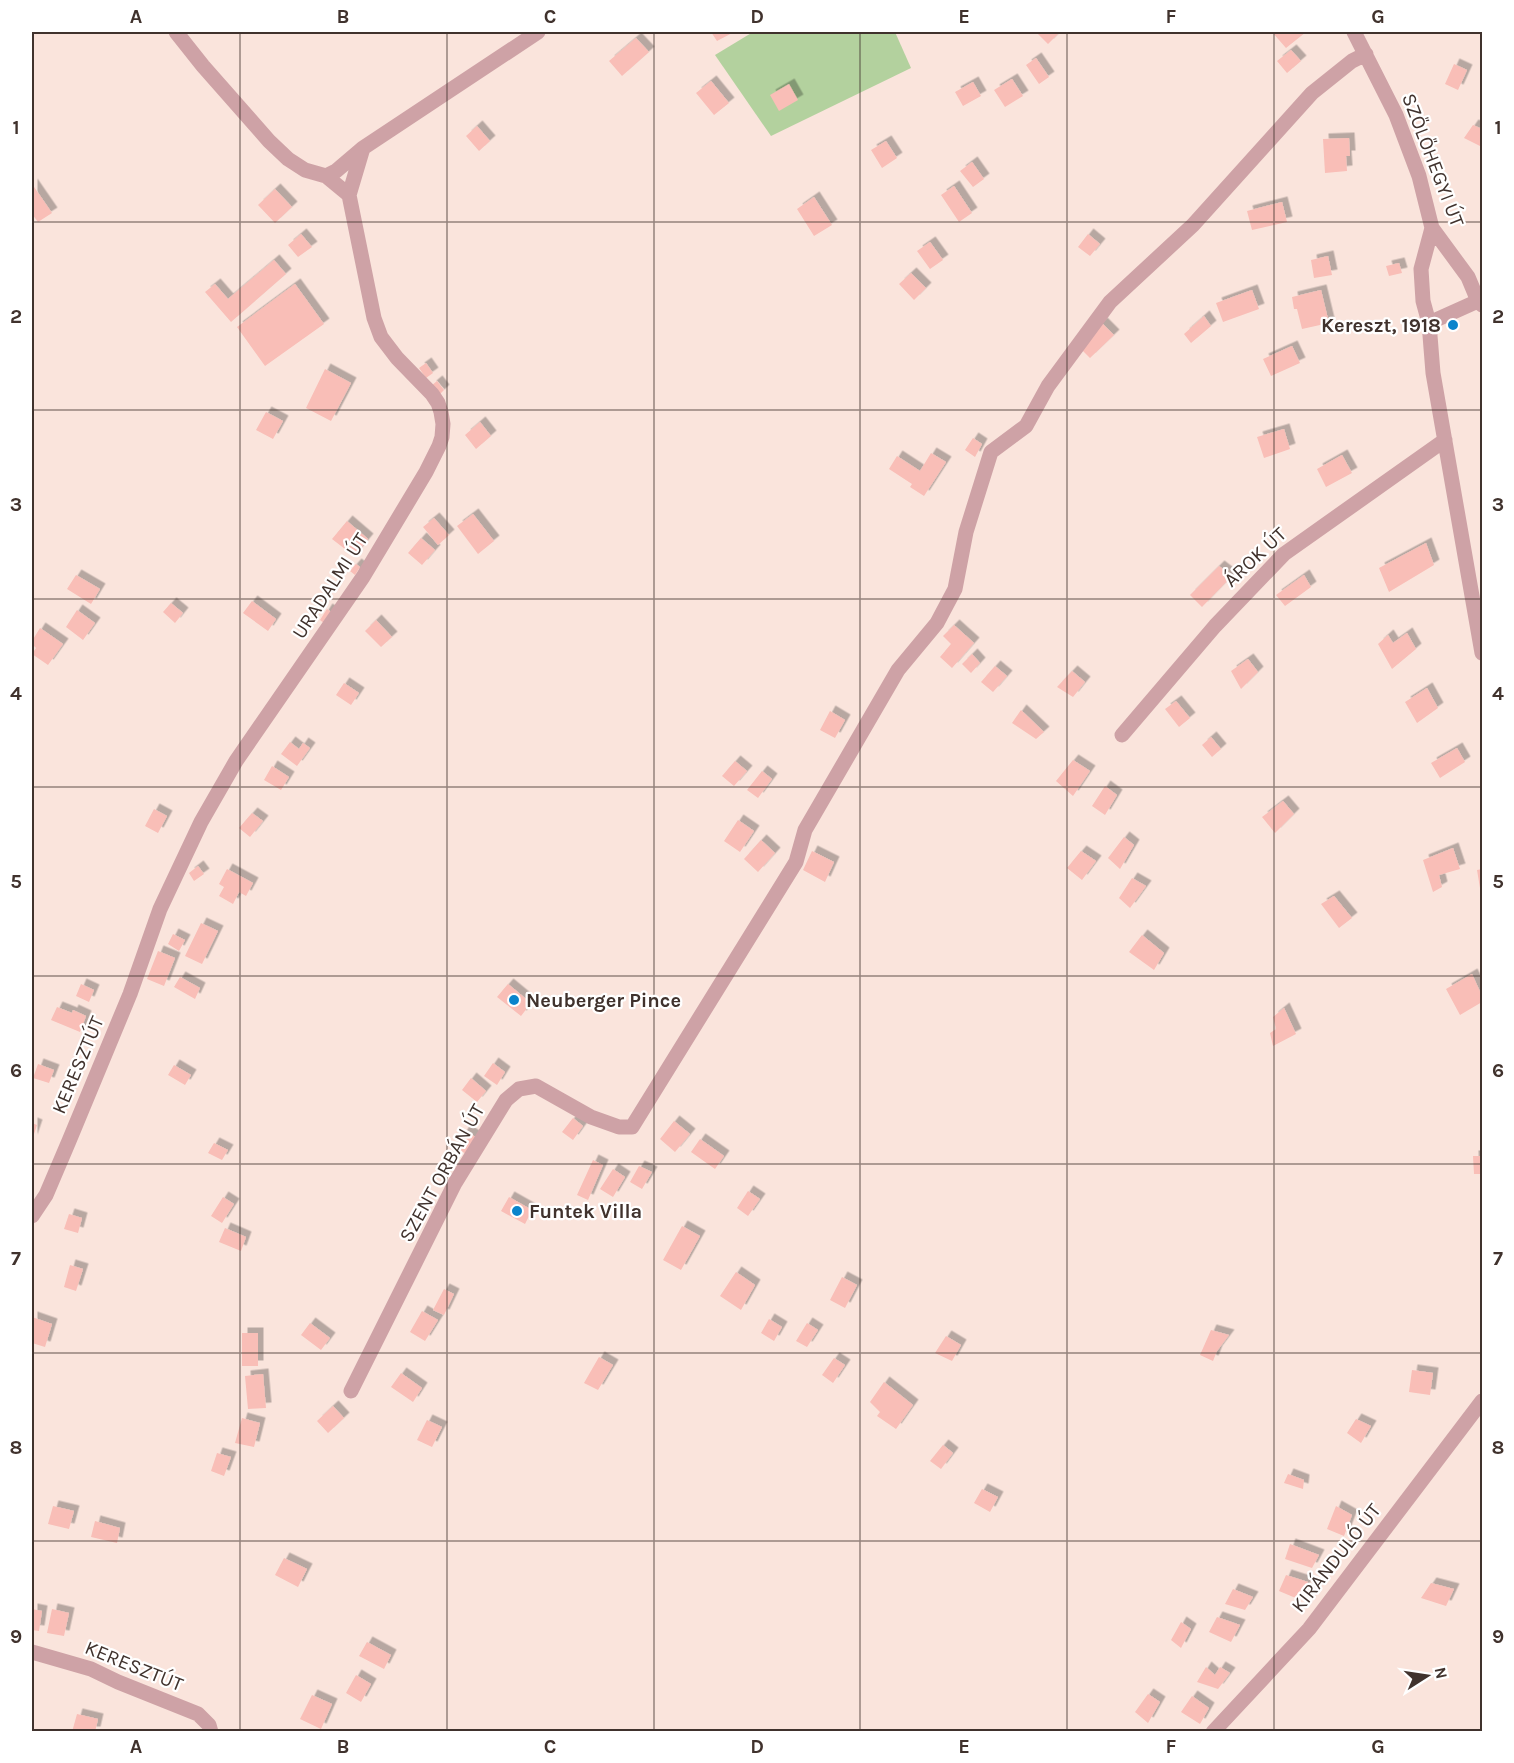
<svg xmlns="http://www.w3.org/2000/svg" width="1514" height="1763" viewBox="0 0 1514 1763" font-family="Karla,sans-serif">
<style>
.green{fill:#b3d19e}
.building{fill:#f9beb7;filter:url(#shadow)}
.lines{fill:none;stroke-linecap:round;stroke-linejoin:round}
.minor{stroke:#cea2a6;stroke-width:15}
.grid{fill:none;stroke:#40322d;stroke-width:1.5;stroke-opacity:0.55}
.poi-dot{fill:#0b84cc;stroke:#fff;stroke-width:2}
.labels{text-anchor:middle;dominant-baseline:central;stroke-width:4.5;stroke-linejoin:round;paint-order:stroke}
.street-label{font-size:20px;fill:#40322d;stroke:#fff}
.poi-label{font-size:20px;font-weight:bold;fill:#40322d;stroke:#fff;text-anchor:start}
.neatline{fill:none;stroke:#40322d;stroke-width:2}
.grid-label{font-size:20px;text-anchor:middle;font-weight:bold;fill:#40322d}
</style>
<defs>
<filter id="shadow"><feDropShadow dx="5.5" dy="-5.5" stdDeviation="0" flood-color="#0004"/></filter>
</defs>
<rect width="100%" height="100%" fill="#fae4dc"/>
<path class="green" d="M753,32h142l16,36 -140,68 -56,-81z"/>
<path class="building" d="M711,32h23l-17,9z
M1036,32h24l-12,12z
M1272,32h34l-20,16z
M636,38l13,14 -27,24 -13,-15z
M1291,50l10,11 -14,12 -10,-12z
M1036,58l13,19 -10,7 -13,-19z
M1454,64l13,6 -9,20 -13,-6z
M1012,79l11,17 -18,11 -11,-17z
M711,81l18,22 -15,12 -18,-22z
M973,82l8,14 -18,10 -8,-14z
M789,84l9,16 -19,11 -9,-16z
M1473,125l9,4v18l-18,-9z
M477,126l13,15 -11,10 -13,-15z
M1349,138l1,18h-4l1,15 -22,2 -2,-34z
M886,141l11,17 -15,10 -11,-18z
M972,162l12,17 -11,8 -13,-16z
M32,184l20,29 -14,9 -6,-8z
M954,186l18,27 -13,9 -18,-27z
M275,189l17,18 -17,16 -17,-18z
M814,197l18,28 -18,11 -17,-27z
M1282,202l5,20 -35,8 -5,-19z
M301,234l11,13 -14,10 -10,-12z
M1088,234l12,10 -10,12 -12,-9z
M930,242l13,18 -13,9 -13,-18z
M1328,256l4,19 -18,3 -3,-18z
M274,260l12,14 -55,48 -26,-30 10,-8 13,15z
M1399,263l3,10 -13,3 -3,-10z
M911,273l15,15 -12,12 -15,-16z
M295,284l29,40 -59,42 -28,-39z
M1252,290l7,19 -36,13 -7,-19z
M1321,290l8,33 -27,6 -5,-20h-3l-2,-12z
M1204,316l7,10 -20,17 -7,-9z
M1102,323l12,12 -24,23 -12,-12z
M1292,346l8,17 -29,13 -8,-17z
M426,363l7,10 -7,5 -7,-10z
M325,369l26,14 -20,38 -25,-13z
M437,381l7,9 -5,5 -8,-9z
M266,412l17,9 -10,18 -17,-9z
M480,422l11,14 -15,13 -11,-14z
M1284,429l6,20 -26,9 -7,-21z
M973,438l9,6 -7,13 -10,-7z
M931,453l15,9 -22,34 -14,-9 2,-3 -23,-15 8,-13 23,15z
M1342,455l10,18 -26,14 -9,-18z
M473,514l21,27 -16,13 -21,-28z
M434,518l15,17 -11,10 -15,-18z
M347,521l21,18 -14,17 -22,-17z
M421,538l14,12 -13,15 -14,-12z
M1426,543l8,22 -45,27 -10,-24z
M356,564l4,3 -5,8 -5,-4z
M1219,566l13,10 -30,31 -12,-12z
M76,575l24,14 -9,15 -24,-15z
M1304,575l7,12 -26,19 -9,-11z
M252,601l24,18 -8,12 -25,-18z
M171,603l12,10 -8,10 -12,-11z
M327,609l6,4 -8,11 -5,-4z
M77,610l18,13 -12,17 -17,-13z
M376,620l16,17 -11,10 -16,-16z
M954,625l20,18 -22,25 -12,-11 11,-13 -8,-8z
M40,628l23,16 -15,21 -16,-11 4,-6 -4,-4v-3z
M1407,633l9,16 -24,20 -14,-25 10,-9 5,8z
M972,654l8,9 -9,10 -9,-9z
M1248,659l10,13 -17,17 -10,-18z
M995,666l12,10 -14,16 -12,-10z
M1072,671l13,11 -12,15 -16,-10z
M344,683l15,10 -8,12 -15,-10z
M1427,688l11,20 -21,15 -12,-21z
M1176,701l14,17 -11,9 -14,-18z
M1021,710l23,22 -8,7 -24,-16z
M830,711l15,9 -10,18 -15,-8z
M1211,737l10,12 -9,8 -10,-12z
M290,742l9,7 4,-6 7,5 -13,18 -16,-12z
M1457,748l8,14 -25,16 -9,-15z
M1073,760l17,11 -17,25 -17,-15z
M735,761l12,10 -13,15 -12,-10z
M272,766l17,11 -8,13 -17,-10z
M762,771l10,8 -14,19 -11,-8z
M1105,786l12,9 -12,20 -13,-9z
M1283,801l11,13 -19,19 -13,-16z
M154,809l13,7 -9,17 -13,-7z
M252,813l11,8 -13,16 -11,-9z
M738,820l16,11 -14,21 -16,-11z
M1124,837l10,8 -14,24 -12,-11z
M761,840l14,13 -17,19 -14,-13z
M1453,848l7,21 -21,6 3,12 -9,5 -10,-32z
M812,851l22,11 -9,20 -22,-12z
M1081,851l15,10 -14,19 -15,-12z
M198,866l6,8 -10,7 -5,-8z
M227,869l26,14 -7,13 -7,-4 -6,12 -14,-8 5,-9 -5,-3z
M1482,869v19h-2l-3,-18z
M1132,878l14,8 -16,22 -11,-10z
M1334,896l18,22 -13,10 -18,-24z
M201,923l17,8 -16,33 -17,-8z
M173,934l12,6 -6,11 -11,-7z
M1142,935l22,18 -10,17 -25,-18z
M158,951l17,7 -11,28 -17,-7z
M1472,974l10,22v6l-22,13 -14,-26z
M180,977l20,11 -5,11 -21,-12z
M81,984l13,6 -5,12 -13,-6z
M508,984l23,19 -10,13 -24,-19z
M57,1007l15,6 1,-3 13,6 -6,16 -29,-12z
M1284,1008l12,26 -23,12 -3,-13 6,-4 -3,-12z
M493,1063l12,9 -8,13 -13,-9z
M38,1064l16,6 -5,13 -16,-5z
M174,1065l17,10 -6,10 -17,-10z
M471,1078l15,13 -9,11 -15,-12z
M573,1118l10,8 -10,14 -11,-8z
M674,1121l16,13 -15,18 -15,-13z
M32,1123l5,2 -5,15z
M465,1130l12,8 -10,17 -12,-9z
M700,1139l24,17 -9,13 -24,-17z
M214,1143l14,7 -6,10 -14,-7z
M1473,1156h9v18h-8z
M593,1160l10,5 -15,35 -11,-5z
M639,1166l13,6 -10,17 -12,-7z
M613,1169l12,8 -12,20 -13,-8z
M748,1191l12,8 -12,17 -11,-8z
M223,1197l11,7 -12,19 -11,-7z
M509,1197l23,13 -7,14 -24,-13z
M69,1214l13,4 -4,15 -14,-4z
M682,1226l18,10 -19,34 -18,-10z
M225,1228l21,9 -5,14 -22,-9z
M70,1265l13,4 -7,22 -12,-4z
M736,1272l19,13 -14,25 -21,-14z
M842,1277l15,8 -12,23 -15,-8z
M444,1289l10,5 -10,21 -11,-5z
M422,1311l16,9 -13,21 -15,-9z
M32,1317l20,7 -7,23 -13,-4z
M769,1319l13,8 -8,14 -13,-8z
M310,1323l20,15 -9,12 -20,-15z
M807,1323l11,7 -11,17 -11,-6z
M1211,1330l18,5 -12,16 -4,10 -13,-6z
M242,1333h16v33h-16z
M946,1336l15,9 -9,16 -17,-8z
M599,1357l14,8 -15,25 -14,-7z
M834,1358l11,7 -12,18 -11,-8z
M1412,1370l21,3 -3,22 -21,-3z
M401,1373l21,15 -9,14 -22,-15z
M263,1374l3,34 -18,1 -3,-33z
M884,1382l29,23 -17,24 -19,-13 3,-4 -10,-10z
M333,1406l11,12 -16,15 -11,-12z
M242,1418l18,5 -6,24 -19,-4z
M1356,1419l15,7 -10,17 -14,-10z
M427,1420l15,7 -10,20 -15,-7z
M943,1445l10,8 -12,16 -11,-8z
M217,1453l14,4 -7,19 -13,-5z
M1288,1474l16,6 -1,9 -19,-6z
M982,1489l16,8 -8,15 -16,-9z
M53,1506l21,5 -5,18 -21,-5z
M1336,1506l16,9 -8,21 -17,-7z
M95,1521l25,7 -3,15 -26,-6z
M1290,1544l29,11 -7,13 -27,-9z
M284,1558l23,11 -9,18 -23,-12z
M1286,1575l22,7 -10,17 -19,-8z
M1431,1583l23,6 -8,17 -25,-8z
M1233,1589l20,8 -8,13 -20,-6z
M32,1609l10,2 -3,20 -7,-1z
M52,1609l17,4 -5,23 -17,-3z
M1217,1617l23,8 -9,17 -22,-10z
M1181,1622l10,7 -10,19 -10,-8z
M367,1642l24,13 -7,14 -25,-13z
M1206,1667l9,8 5,-8 10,6 -12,16 -21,-7z
M356,1675l15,9 -10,18 -15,-9z
M1148,1694l12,8 -12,21 -13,-11z
M312,1695l20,9 -11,25 -21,-10z
M1192,1696l17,12 -9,16 -19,-12z
M77,1714l21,5 -3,13h-23z"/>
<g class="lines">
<path class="minor" d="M176,32l27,34 66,75 19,18 17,11 21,6 23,19
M1354,32l42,83 23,61 13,52 36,49 10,24 4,4
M326,176l10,-5 27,-23 175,-116
M1478,301l-49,22 4,50 49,280
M1429,323l-6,-22 -2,-32 11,-41
M1122,735l93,-109 69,-72 161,-114
M32,1216l14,-21 23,-54 61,-147 30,-85 41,-87 35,-61 127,-184 63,-105 13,-26 3,-9 1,-13 -2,-12 -3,-9 -6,-9 -35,-36 -16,-21 -7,-19 -25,-123 14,-47
M351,1391l104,-208 51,-83 13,-11 17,-3 55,31 28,10h13l164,-265 9,-32 93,-160 39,-47 18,-34 11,-57 25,-80 35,-26 22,-40 62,-84 83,-77 119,-132 40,-32 14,-7
M32,1652l59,17 27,13 80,32 11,11 2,7
M1213,1732l96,-103 173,-228"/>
</g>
<path class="grid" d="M240,32v1700M447,32v1700M654,32v1700M860,32v1700M1067,32v1700M1274,32v1700M32,222h1450M32,410h1450M32,599h1450M32,787h1450M32,976h1450M32,1164h1450M32,1353h1450M32,1541h1450"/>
<g class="poi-dot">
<circle cx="1453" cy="325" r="6"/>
<circle cx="514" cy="1000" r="6"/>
<circle cx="517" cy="1211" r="6"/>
</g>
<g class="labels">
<g class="street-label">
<text transform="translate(1433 160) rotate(69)">SZŐLŐHEGYI ÚT</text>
<text transform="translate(1255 557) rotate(-43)">ÁROK ÚT</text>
<text transform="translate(330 586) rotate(-57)">URADALMI ÚT</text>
<text transform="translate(78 1065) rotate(-67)">KERESZTÚT</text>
<text transform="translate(442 1173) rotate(-61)">SZENT ORBÁN ÚT</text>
<text transform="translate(1336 1558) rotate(-52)">KIRÁNDULÓ ÚT</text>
<text transform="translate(134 1666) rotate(22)">KERESZTÚT</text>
</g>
<g class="poi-label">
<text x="1441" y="325" text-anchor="end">Kereszt, 1918</text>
<text x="526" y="1000">Neuberger Pince</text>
<text x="529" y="1211">Funtek Villa</text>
</g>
</g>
<rect width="1514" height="1763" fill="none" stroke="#ffffff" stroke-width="66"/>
<g transform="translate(1427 1676) rotate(78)" stroke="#ffffff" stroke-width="4.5" paint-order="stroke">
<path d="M0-4.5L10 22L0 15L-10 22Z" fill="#40322d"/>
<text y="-9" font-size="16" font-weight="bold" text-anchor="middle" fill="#40322d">N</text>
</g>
<rect x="33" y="33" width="1448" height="1697" class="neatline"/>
<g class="grid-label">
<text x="136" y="23">A</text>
<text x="343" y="23">B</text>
<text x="550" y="23">C</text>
<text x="757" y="23">D</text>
<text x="964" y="23">E</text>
<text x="1171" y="23">F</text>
<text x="1378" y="23">G</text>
<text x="16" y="134">1</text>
<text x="1498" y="134">1</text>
<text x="16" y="323">2</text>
<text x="1498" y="323">2</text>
<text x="16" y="511">3</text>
<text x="1498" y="511">3</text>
<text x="16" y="700">4</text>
<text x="1498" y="700">4</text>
<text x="16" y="888">5</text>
<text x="1498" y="888">5</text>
<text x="16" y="1077">6</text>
<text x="1498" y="1077">6</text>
<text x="16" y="1265">7</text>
<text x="1498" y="1265">7</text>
<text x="16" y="1454">8</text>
<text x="1498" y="1454">8</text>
<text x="16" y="1643">9</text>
<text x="1498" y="1643">9</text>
<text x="136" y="1753">A</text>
<text x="343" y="1753">B</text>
<text x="550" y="1753">C</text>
<text x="757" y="1753">D</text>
<text x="964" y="1753">E</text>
<text x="1171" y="1753">F</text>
<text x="1378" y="1753">G</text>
</g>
</svg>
